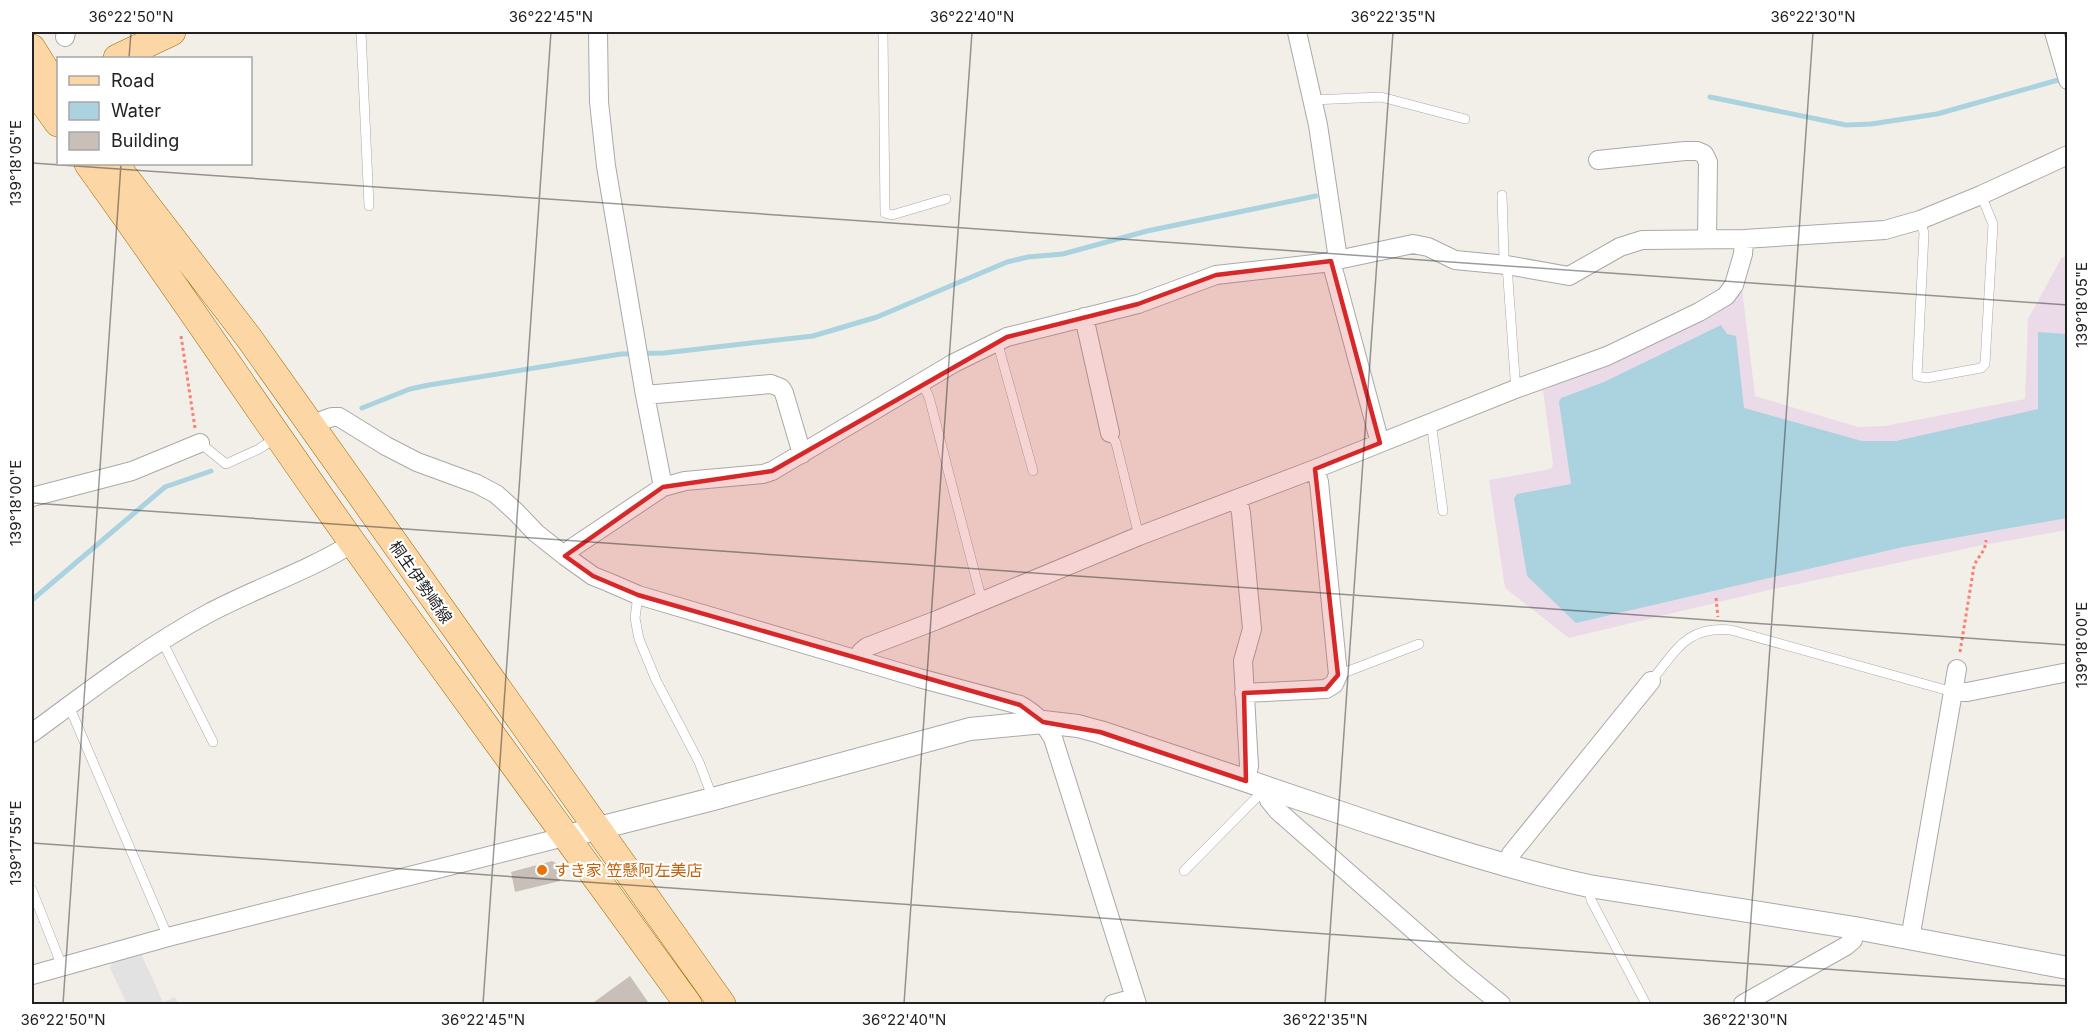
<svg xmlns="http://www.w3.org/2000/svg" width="2099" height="1036" viewBox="0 0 2099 1036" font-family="Inter,'Noto Sans JP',sans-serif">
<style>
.industrial{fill:#ebdbe8}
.parking{fill:#e2e2e2}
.water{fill:#aad3df}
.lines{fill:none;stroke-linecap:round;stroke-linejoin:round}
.stream{stroke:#aad3df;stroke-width:5}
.building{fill:#c7bfb8}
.service-casing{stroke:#a9a9a9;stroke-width:10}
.minor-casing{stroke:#a9a9a9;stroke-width:20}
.tertiary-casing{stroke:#a9a9a9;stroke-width:24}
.primary-casing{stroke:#a06b00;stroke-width:28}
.path{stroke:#fa8072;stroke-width:3;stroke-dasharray:3 3;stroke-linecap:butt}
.service{stroke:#fff;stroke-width:9}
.minor{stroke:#fff;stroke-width:18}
.tertiary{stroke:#fff;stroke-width:22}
.primary{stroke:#fcd6a4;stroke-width:27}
.marked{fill:#d62828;fill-opacity:0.2;stroke:#d62828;stroke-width:4.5;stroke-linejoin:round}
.ticks{fill:none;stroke:#222;stroke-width:1.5;stroke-opacity:0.45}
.food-dot{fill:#e8710a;stroke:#fff;stroke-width:2}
.labels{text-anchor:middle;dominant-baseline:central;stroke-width:4.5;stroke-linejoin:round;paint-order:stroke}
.street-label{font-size:16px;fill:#222;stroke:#fff}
.food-label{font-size:16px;fill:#c56008;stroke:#fff;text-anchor:start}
.neatline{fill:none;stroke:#222;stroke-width:2}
.ticks-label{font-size:15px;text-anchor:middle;fill:#222}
</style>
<rect width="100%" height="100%" fill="#f2efe9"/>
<path class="industrial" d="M2062,257h4l2,7 -1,266 -84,15 -214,45 -200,48 -64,-50 -16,-108 62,-11 2,-5 -10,-74 68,-27 131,-74 13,107 103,31 27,-1 140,-27 3,-80z"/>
<path class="parking" d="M144,951l-2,5 21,46 12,-5 3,7h-51l-17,-36 4,-9z"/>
<path class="water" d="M1721,325l6,9 9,2 8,72 118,33h34l142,-32v-77l29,2v184l-164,29 -327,76 -49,-47 -13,-78 3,-4 54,-10 -12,-82 2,-4 43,-16z"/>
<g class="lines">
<path class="stream" d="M1710,97l136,28 25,-1 66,-10 121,-34
M362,408l48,-19 19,-4 192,-31 43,-1 149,-17 64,-19 130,-55 21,-5 35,-3 84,-23 169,-35
M32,600l133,-113 46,-16"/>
</g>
<path class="building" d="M552,861l6,3 2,17 -45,11 -4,-20z
M630,976l20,29h-60z"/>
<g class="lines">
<defs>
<path id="service" d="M361,32l8,174
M883,32l2,181 7,2 54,-16
M1312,100l69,-3 84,22
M1502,195l2,62 3,8 8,113 3,10
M1920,220l4,13 -7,143 9,2 55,-10 4,-4 8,-140 -12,-29
M997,341l36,130
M922,383l7,14 53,204
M1431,422l12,89
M1110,433l6,10 23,93
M200,443l26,21 33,-15 18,-12
M638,595l-3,23 4,21 17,41 43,82 14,37
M162,641l51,101
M1338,675l81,-31
M1651,681c26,-31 35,-55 80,-51l222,62
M69,706l99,231
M1184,871l82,-83
M1589,886l2,14 55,104
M32,890l30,76"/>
<path id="minor" d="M598,32l1,70 7,64 39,229 18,92
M1297,32l21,93 20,134
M2054,32l14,48
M65,37l1,-5
M1598,160l87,-9h12l7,3 4,8 -1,76
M1331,261l49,182
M1084,317l26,116
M645,395l126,-11 10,4 3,5 18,61
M310,425l22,-8h7l47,29 31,16 60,22 19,10 20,18 20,21 29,23 28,20 15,6 30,13 281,83 101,27c16,9 24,18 33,33l84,266
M32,497l100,-26 68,-28
M1238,499l3,14 11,116 -9,32 6,105 -3,15
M565,556l7,-8 91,-61 22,-6 78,-7 9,-3 182,-108 53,-26 131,-33 78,-29 107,-12 90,-19 15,3 27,13 52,5 62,11 51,-29 22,-7 102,-1 141,-9 35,-10 61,-25 87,-40
M858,659l3,-7 6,-5 70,-27 202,-84 176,-67 203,-81 89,-32 92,-44 27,-16 8,-11 9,-31 1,-15
M1953,692h14l101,-20
M1244,693l82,-4 8,-5 4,-9 -19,-193 -4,-13
M32,733c57,-42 114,-86 177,-120 47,-25 99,-42 144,-70
M1266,788l3,12 9,11 181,159 42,34
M1506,867l5,-13 140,-173
M1910,939l47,-270
M32,975l136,-38 400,-101
M1113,1004l22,-6
M1743,1004l103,-58 7,-6 2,-12"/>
<path id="tertiary" d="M568,836l145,-37 257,-70 73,-7 35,4 22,6c92,30 182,61 274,92 71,23 141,46 215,62l266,42 213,40"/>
<path id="primary" d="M32,48l26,42
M117,58l55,-26
M32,87l26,36
M88,164c90,124 175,253 264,378 111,155 225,308 336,462
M115,164l134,174 473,666"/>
</defs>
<use href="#service" class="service-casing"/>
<use href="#minor" class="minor-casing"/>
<use href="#tertiary" class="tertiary-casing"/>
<use href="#primary" class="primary-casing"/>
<path class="path" d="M181,336l14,92
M1716,598l2,19
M1960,652l14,-86c4,-10 12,-15 12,-26"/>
<use href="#service" class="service"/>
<use href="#minor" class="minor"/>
<use href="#tertiary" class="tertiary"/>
<use href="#primary" class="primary"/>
</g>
<path class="marked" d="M1331,261l49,182 -65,26 23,206 -12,14 -82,4 2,88 -146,-49 -57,-10 -23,-17 -382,-110 -45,-19 -28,-20 98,-69 109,-16 235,-134 131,-33 78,-29z"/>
<path class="ticks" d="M129,58l2,-26M32,163l2036,142M32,503l2036,142M32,843l2036,143M63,1004l58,-840M483,1004l68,-972M904,1004l68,-972M1325,1004l68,-972M1745,1004l68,-972"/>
<circle class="food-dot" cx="542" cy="870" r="6"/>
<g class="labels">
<g class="street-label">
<text transform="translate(421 582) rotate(55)">桐生伊勢崎線</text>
</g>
<g class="food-label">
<text x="554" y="870">すき家 笠懸阿左美店</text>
</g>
</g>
<rect width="2099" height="1036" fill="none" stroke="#ffffff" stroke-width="66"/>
<rect x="57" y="57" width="195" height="108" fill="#ffffff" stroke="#a7a7a7" stroke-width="1.5"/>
<rect x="69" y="76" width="30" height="9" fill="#fcd6a4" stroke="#a7a7a7" stroke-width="1.5"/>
<text x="111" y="87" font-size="18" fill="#222222">Road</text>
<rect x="69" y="102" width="30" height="18" fill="#aad3df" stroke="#a7a7a7" stroke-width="1.5"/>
<text x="111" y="117" font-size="18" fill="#222222">Water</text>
<rect x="69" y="132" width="30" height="18" fill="#c7bfb8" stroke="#a7a7a7" stroke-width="1.5"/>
<text x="111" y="147" font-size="18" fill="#222222">Building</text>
<rect x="33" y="33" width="2033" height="970" class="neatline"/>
<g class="ticks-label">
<text x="131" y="22">36°22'50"N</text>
<text x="551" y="22">36°22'45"N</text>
<text x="972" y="22">36°22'40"N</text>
<text x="1393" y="22">36°22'35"N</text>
<text x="1813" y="22">36°22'30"N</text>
<text transform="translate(16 163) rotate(-90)" y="5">139°18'05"E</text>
<text transform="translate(2082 305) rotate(-90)" y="5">139°18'05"E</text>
<text transform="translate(16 503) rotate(-90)" y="5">139°18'00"E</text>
<text transform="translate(2082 645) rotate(-90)" y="5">139°18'00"E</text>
<text transform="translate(16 843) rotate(-90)" y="5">139°17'55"E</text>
<text x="63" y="1025">36°22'50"N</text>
<text x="483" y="1025">36°22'45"N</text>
<text x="904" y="1025">36°22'40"N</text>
<text x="1325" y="1025">36°22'35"N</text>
<text x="1745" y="1025">36°22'30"N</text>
</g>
</svg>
